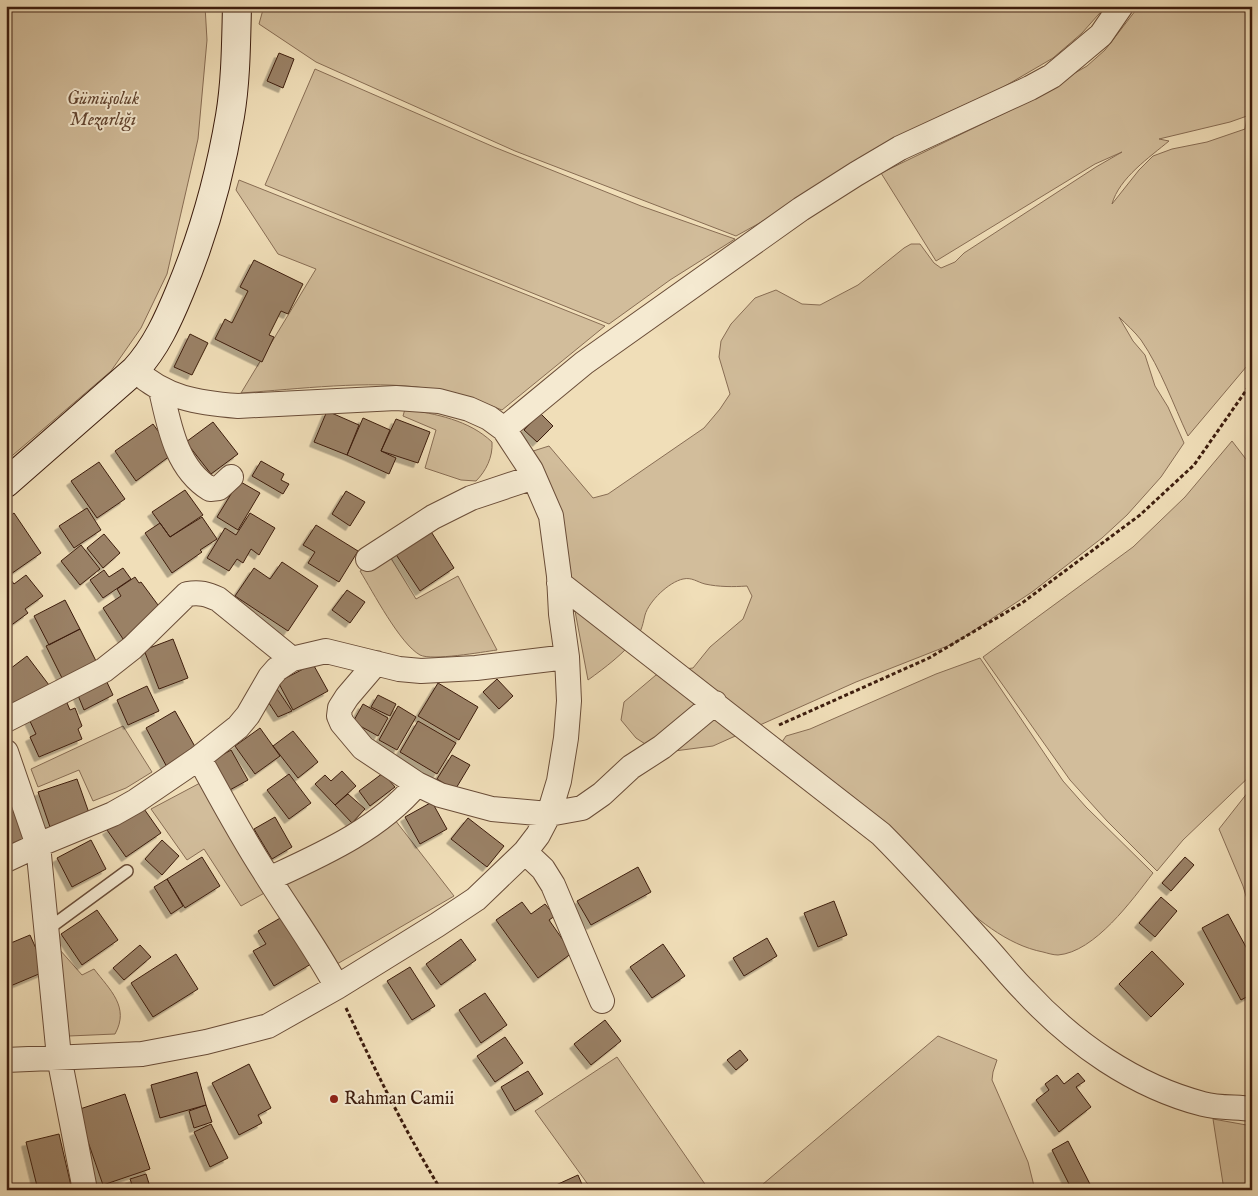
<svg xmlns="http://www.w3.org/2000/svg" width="1258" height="1196" viewBox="0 0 1258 1196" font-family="'IM FELL English',serif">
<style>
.green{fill:#d2bd9b;stroke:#886d54;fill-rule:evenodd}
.building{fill:#9a8166;stroke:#3d1d0e;filter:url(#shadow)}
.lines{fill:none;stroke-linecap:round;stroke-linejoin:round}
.lane-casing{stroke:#6a4d38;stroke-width:14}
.street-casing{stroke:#6a4d38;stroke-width:26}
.secondary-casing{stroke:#3d1d0e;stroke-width:30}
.path{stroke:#3d1d0e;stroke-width:3;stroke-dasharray:4 2.5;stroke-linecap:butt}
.lane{stroke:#f5ead1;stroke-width:11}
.street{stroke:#f5ead1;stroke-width:24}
.secondary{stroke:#f5ead1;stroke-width:28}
.poi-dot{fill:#8f2418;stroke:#f5ead1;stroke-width:2}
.labels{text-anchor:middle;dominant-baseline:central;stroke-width:4;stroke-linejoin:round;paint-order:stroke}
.park-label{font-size:18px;font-style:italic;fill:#624531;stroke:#f5ead1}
.poi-label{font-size:18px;fill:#3d1d0e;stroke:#f5ead1;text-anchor:start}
</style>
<defs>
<filter id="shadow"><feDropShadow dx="-4.5" dy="4.5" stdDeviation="0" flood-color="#0004"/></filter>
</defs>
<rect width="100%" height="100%" fill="#f0deb8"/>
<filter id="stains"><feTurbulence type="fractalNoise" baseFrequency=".004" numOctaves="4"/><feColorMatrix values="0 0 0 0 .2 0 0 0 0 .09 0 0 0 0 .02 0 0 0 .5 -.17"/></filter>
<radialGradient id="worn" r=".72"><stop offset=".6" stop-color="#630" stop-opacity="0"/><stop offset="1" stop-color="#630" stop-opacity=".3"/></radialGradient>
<path class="green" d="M6,6h199l2,34 -9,99 -31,135 -26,54 -30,43 -105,90z
M264,6h842l-24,27 -29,25 -53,31 -60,27 -134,78 -39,25 -31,17 -221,-85 -199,-89 -57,-38z
M1139,6h113v354l-64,76c-15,-32 -27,-67 -47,-96 -6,-8 -15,-16 -22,-23l14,24 12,14 10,31 13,21 16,36 -23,34 -34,38 -25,23 -70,54 -77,51 -99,39 -143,64 -54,7 -23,-15 -15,-18 3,-18 32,-27 19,-5 18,-2 17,-21 33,-28 9,-23 -5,-10c-14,1 -28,1 -42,-2 -8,-2 -13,-7 -22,-5 -14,3 -34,22 -38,36 -2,8 -3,15 -8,22 -14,17 -31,30 -49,43l-16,-85 -42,-143 19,-6 44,52 15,-4 96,-66 16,-19 10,-15 -11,-37 2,-16 10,-17 24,-26 21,-8 26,14 18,1 38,-20 46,-37 7,-4h9l14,19 7,5 14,-6 9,-9 132,-86 26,-15 -27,12 -159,97 -55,-88 128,-62 78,-45 18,-16zM1247,116l-2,13 -38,13 -35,7 -19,7 -14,14 -27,34c7,-26 38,-47 57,-63l-10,-2 71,-17z
M315,69l179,78 147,59 94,33 -65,41 -61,44 -344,-139z
M239,180l366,146 -103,84c-25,-10 -50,-18 -77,-22 -57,-8 -126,1 -184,5l75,-124 -38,-15 -42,-64z
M405,409c31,5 64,11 87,33 1,15 -6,29 -16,39l-15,-1 -36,-12 11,-38 -33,-14z
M1232,441l20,26v307l-69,66 -26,31 -50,-50 -37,-41 -87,-123 150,-110 52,-50z
M389,555l27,44 42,-23 39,74c-15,2 -65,11 -77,5 -20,-11 -47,-63 -60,-84z
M980,658l83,123 23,26 67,66c-21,27 -58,79 -95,82 -5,0 -11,-2 -15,-3 -72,-14 -130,-107 -186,-152 -17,-15 -40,-23 -58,-37 -6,-5 -12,-12 -19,-18l6,-9 24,-7 126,-55z
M123,726l29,46 -26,16 -33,13 -14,-31 -41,17 -7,-18z
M200,783l68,108 -27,15 -37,-57 -17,11 -36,-51z
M1252,787v129l-9,-30 -24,-57z
M395,820l59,76 -117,68 -51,-81z
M60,950l22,25 12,-6c16,21 36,38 21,65l-46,2 -12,-81z
M938,1036l59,24 -4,12 -1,8 36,82 7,28h-279z
M617,1057l92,133h-117l-57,-79z
M1213,1119l39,7v64h-28z"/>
<path class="building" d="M279,53l15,6 -11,29 -16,-7z
M254,260l49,24 -15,30 -7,-3 -12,24 5,2 -12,25 -47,-23 10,-20 7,4 16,-32 -8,-4z
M190,334l18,9 -16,32 -18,-8z
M327,411l32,14 -12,30 -33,-13z
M540,413l13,13 -16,16 -13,-12z
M363,418l27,12 -9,21 15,7 -7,16 -42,-19z
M396,419l34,13 -12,31 -37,-12z
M213,422l25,32 -27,20 -25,-32z
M153,424l21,29 -38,28 -21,-30z
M261,461l23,13 -3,6 8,4 -6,10 -31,-18z
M99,462l26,37 -28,19 -26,-37z
M239,481l21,12 -22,37 -21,-13z
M185,490l18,25 -33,22 -18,-25z
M346,491l19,11 -15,24 -18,-12z
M87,508l14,22 -27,18 -15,-22z
M14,513l27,40 -33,23 -2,-3v-54z
M250,513l25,15 -16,27 -8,-6 -8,14 -6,-4 -8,12 -22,-13 18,-30 11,7z
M202,517l15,22 -17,11 2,2 -30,21 -27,-40 15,-10 10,14z
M316,525l42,26 -19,31 -31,-19 7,-11 -12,-7z
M430,530l24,38 -34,23 -25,-38z
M104,534l16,19 -17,15 -16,-20z
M81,545l19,24 -20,16 -19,-24z
M282,562l36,24 -30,45 -53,-35 19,-28 16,11z
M123,568l8,11 -28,19 -13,-18 14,-10 5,7z
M6,573l8,11 12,-9 17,21 -18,13 3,4 -22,16z
M135,577l4,6 2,-1 20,27 -16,15 -22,15 -20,-31 18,-12 -4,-7z
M347,590l18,12 -15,21 -18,-13z
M65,600l15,29 -31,16 -15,-29z
M80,629l19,38 -34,17 -19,-38z
M173,639l15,39 -29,11 -15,-39z
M27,656l22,29 -42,30 -1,-43z
M313,664l15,27 -35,19 -15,-28z
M105,678l8,17 -29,15 -7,-17z
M497,679l16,17 -14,13 -16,-17z
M438,683l40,24 -19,33 -41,-24z
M147,686l12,25 -31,14 -11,-25z
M277,689l15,22 -14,6 -11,-17z
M378,695l18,9 -6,12 -19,-9z
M65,698l5,12 5,-2 7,18 -4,3 4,10 -43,18 -9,-20 6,-3 -8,-17z
M363,704l25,14 -10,18 -25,-14z
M398,706l18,11 -19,33 -18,-10z
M175,711l23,41 -30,17 -22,-41z
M418,721l38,22 -19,31 -37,-22z
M260,728l20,28 -25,18 -20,-28z
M293,731l25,31 -20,16 -25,-32z
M231,750l17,30 -20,11 -18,-29z
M452,755l18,10 -15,25 -18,-11z
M342,771l14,15 -21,19 -20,-21 10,-9 6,6z
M383,773l12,14 -25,19 -11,-15z
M289,774l22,29 -22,16 -22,-29z
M77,779l12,34 -39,14 -12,-35z
M348,794l17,15 -13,14 -17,-18z
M12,801l16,37 -22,9v-43z
M432,802l15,27 -27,15 -15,-27z
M142,806l19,27 -35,24 -19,-27z
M275,817l17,30 -20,12 -18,-30z
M468,818l36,28 -17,21 -36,-28z
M91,840l15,29 -34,18 -15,-29z
M162,840l17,16 -17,19 -17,-16z
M202,857l18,29 -35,22 -18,-29z
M1185,857l9,8 -23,26 -9,-8z
M638,867l13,25 -60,33 -14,-24z
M167,879l16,27 -12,8 -17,-27z
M1161,897l16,14 -22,26 -16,-14z
M834,901l13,34 -29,12 -14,-34z
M522,902l9,12 14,-10 10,12 -6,4 23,33 -34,25 -42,-58z
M97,910l21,30 -36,25 -21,-31z
M1228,914l24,44v36l-11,6 -39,-72z
M282,917l29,47 -37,22 -21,-35 13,-7 -8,-13z
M30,935l16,36 -38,16 -2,-4v-38z
M767,938l10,18 -33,20 -11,-18z
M461,939l15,21 -35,25 -15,-21z
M663,944l22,32 -33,22 -22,-31z
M140,945l11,12 -27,23 -11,-12z
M1152,951l32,33 -33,33 -32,-33z
M176,954l22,35 -45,28 -22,-34z
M410,967l25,39 -23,14 -25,-39z
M485,993l22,32 -26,18 -22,-33z
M605,1020l16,21 -30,24 -17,-21z
M505,1037l18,26 -28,19 -18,-26z
M740,1050l8,10 -12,10 -9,-10z
M249,1064l22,44 -13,7 4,8 -23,12 -27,-52z
M528,1071l15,23 -28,17 -14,-24z
M197,1072l9,33 -46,13 -9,-33z
M1078,1073l7,8 -9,6 15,20 -32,25 -23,-32 13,-10 -4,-6 12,-9 7,9z
M125,1094l25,75 -47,16 -26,-75z
M206,1105l6,17 -18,6 -5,-17z
M211,1124l17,34 -18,9 -16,-35z
M59,1134l13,56h-34l-12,-48z
M1068,1141l25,49h-21l-20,-40z
M146,1174l5,16h-17l-4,-11z
M578,1175l6,14 -25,1 -3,-5z"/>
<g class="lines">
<defs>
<path id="lane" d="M48,929l79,-58"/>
<path id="street" d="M161,390c8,35 15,78 49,99l9,-1 12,-11
M504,429l80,-66 217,-154 55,-35 44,-26 130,-60 22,-12 49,-41 20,-29
M368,559l65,-42 38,-19 63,-21
M559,583l322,251c35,35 68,72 101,109 15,16 28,33 43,48 48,52 109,95 178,113 15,4 33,3 49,5
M376,663l-29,34 -7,11 -1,8 3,7 21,25 54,36 23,11 52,14 57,5 33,-6 20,-14 29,-27 31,-20 53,-44
M6,720l98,-50 28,-22 55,-54c13,-2 20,0 31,5l74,60
M6,752l32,93 21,212 26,133
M199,758c21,38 41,76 65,113 24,39 51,75 73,116
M525,852l18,17 10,16 49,116
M6,860l32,-15 75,-31 23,-13 63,-43 39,-31 10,-12 22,-38 7,-8 15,-10 34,-8 73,18 22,2 55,-3 91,-11
M269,879c54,-25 109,-49 148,-95
M6,1060l136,-6 64,-12 62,-16 69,-39 100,-62 39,-26 49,-47 13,-17 11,-21 10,-33 7,-43 3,-37 -2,-44 -6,-43 -2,-38 -8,-60 -20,-46 -27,-41 -15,-11 -20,-9 -30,-8 -43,-3 -158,8c-40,-3 -73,-8 -103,-36"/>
<path id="secondary" d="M6,483l129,-113c21,-23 33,-50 45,-79 23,-55 40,-116 50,-175 6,-36 6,-73 7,-110"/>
</defs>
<use href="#lane" class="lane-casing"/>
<use href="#street" class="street-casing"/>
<use href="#secondary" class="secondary-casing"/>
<path class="path" d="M779,725l150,-67 93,-55 118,-88 54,-50 58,-83
M346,1008c29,62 59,123 95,182"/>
<use href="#lane" class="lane"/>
<use href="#street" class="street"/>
<use href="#secondary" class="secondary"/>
</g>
<circle class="poi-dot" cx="334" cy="1099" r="5"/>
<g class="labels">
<g class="park-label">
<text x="103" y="99">Gümüşoluk<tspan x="103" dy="21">Mezarlığı</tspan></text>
</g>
<g class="poi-label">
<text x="344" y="1099">Rahman Camii</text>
</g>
</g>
<rect width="1258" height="1196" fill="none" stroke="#f0deb8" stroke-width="25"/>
<rect x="8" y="8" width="1243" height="1181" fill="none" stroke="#3d1d0e" stroke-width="2.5"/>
<rect x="12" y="12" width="1233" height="1171" fill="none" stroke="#3d1d0e"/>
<rect width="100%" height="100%" filter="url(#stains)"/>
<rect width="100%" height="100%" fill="url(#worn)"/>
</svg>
